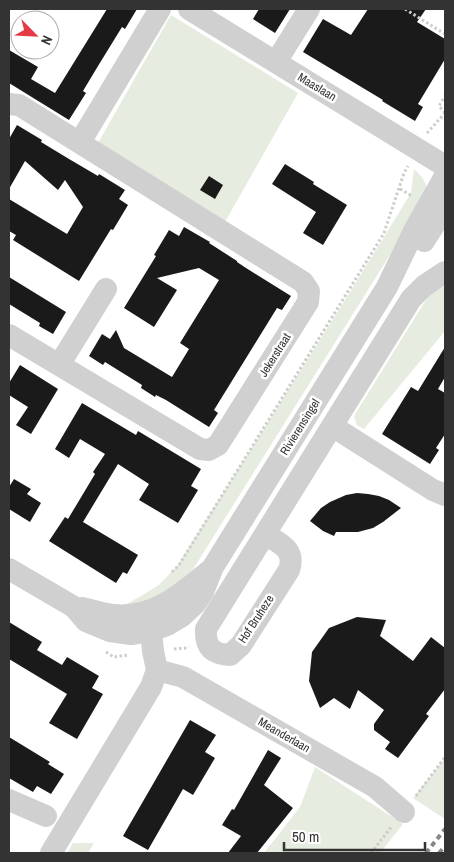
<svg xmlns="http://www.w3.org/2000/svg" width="454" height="862" viewBox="0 0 454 862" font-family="'Archivo Narrow',sans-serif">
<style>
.green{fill:#e6ecdf}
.building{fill:#1a1a1a}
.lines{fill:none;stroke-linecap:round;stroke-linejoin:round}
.path{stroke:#cdcdcd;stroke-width:3;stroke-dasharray:2.5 2.5;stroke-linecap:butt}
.minor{stroke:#d0d0d0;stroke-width:22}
.rail{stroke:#888;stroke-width:4;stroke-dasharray:5 4;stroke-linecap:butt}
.labels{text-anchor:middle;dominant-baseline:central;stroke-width:5;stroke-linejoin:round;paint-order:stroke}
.street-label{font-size:12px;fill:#333;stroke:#fff}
</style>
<rect width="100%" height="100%" fill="#fff"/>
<path class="green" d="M171,15l127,78 -73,129 -127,-79 37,-65z
M414,169c14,14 14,15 9,33l-236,377 -26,18 -37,14 1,-6 16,-9 18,-11 18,-19 170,-269 64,-104z
M445,286v45l-81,98 -7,-4 -3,-9 70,-113 6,-8z
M445,758v61l-32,-21z
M315,767l88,57 -23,29h-116l36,-46z
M73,843h21l-6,10h-21z"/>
<path class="building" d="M107,9h30l-12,20 -3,-2 -24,39 -15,25 3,2 -17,27 -60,-37v-33l29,17 -7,12 24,14z
M259,9h31l-15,24 -22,-14z
M368,9h58l-9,13 28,17v20l-27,45 5,3 -8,14 -33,-20 1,-1 -80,-48 20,-33 28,16z
M17,125l25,15 -1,2 28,17 29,17 1,-2 26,16 -6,9 9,6 -15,25 -2,-1 -32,52 -66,-41 3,-5 -7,-4v-32l58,35 16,-27 -18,-27 -7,10 -33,-29 -16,28v-50z
M285,164l29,18 -1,2 34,21 -24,40 -20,-12 13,-21 -44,-28z
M209,176l14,9 -8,14 -15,-9z
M184,227l26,15 -1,1 28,18v1l9,6 45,28 -9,14 -5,-2 -63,102 4,3 -9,14 -43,-27 -10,-5 -1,2 -14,-9 1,-3 -37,-23 -2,3 -14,-9 13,-22 8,5 6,-9 8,18 48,29 17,-28 -9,-6 39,-63 -20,-12 -42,10 20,12 -23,37 -30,-19 32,-52 -2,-1 15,-25 10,6z
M9,277l57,35 -13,22 -14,-8 1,-3 -31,-19z
M445,347v30l-7,12 7,4v41l-9,14 3,2 -9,14 -48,-30 29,-47 7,4z
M20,365l38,24 -27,45 -15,-9 12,-18 -19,-12v-12z
M82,403l54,32 2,-4 63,38 -10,17 7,4 -20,33 -39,-23 10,-16 -31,-20 -35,58 55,33 -11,19 -4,-2 -7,11 -67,-42 16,-24 3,2 27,-45 -2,-2 12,-18 -25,-15 -11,19 -14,-9z
M14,479l17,10 -4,5 14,9 -11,19 -21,-13v-22z
M357,493l11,1 11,2 10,4 12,8 -18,14 -10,6 -15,4h-22l-2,4 -11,-5 -13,-10 11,-13 9,-6 16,-7z
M357,617l29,3 -6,16 33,25 18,-24 14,11v41l-19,25 3,2 -31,42 -13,-9 5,-7 -16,-12v-6l10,-14 -26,-20 -8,19 -16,-11 -14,10 -11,-27 3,-29 17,-24z
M9,622l33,20 -5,8 25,15 5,-8 32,19 -7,12 11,6 -26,45 -28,-16 18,-29 -58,-35z
M190,720l26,15 -11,17 10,6 -22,37 -10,-6 -35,61 -25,-14z
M9,737l41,25 -2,2 16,10 -13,20 -14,-8 -4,6 -24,-14z
M268,750l13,8 -17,27 29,23 -36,45h-29l13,-17 -19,-11 10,-16 2,1z"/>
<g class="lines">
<path class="path" d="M405,9l40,25
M445,113l-6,-7 6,-10
M427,133l18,-20
M400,189l12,7
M172,572l7,-7 205,-332 20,-60 4,-7
M174,649l13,-1 2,-1
M106,652l8,5 14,-2
M416,796l29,-39
M371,853l21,-27"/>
<path class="minor" d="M189,9l256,157
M276,62l33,-53
M9,104l10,1 284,177 6,9 -1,11 -90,143 -9,5 -9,-1 -191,-114
M80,142l80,-133
M424,241l21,-33
M59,365l47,-76
M332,426l101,64 12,5
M265,534c15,10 31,15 24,36l-48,75 -11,10c-18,-1 -25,-8 -24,-26l205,-330 13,-13 21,-14
M9,569l65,38 12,14 24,10 21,3 20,-3 16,-6 15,-9 13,-12 8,-12 10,-25 174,-280 28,-58 30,-53
M82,608c10,2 21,6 31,7 40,4 67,-20 96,-44
M157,670l26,7 192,110 29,25
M9,800l37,16
M51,853l100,-166 6,-17 -4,-19 -2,-20 -6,-19"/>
<path class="rail" d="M426,853l19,-24
M439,853l6,-7"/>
</g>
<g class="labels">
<g class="street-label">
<text transform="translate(317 87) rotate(31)">Maaslaan</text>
<text transform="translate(275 355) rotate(-58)">Jekerstraat</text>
<text transform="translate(300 427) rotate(-58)">Rivierensingel</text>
<text transform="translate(256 619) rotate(-57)">Hof Bruheze</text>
<text transform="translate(284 735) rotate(30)">Meanderlaan</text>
</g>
</g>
<rect width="454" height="862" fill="none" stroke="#333333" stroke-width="20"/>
<g transform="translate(35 35) rotate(114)"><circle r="24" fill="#ffffff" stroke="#adadad"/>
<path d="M0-4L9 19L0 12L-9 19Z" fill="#e63946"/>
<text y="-8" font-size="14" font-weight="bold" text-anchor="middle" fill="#333333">N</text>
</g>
<path d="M284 842v8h141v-8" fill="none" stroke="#333333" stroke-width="2.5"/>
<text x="292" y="842" font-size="15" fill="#333333" stroke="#ffffff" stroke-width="4" paint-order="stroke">50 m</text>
</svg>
